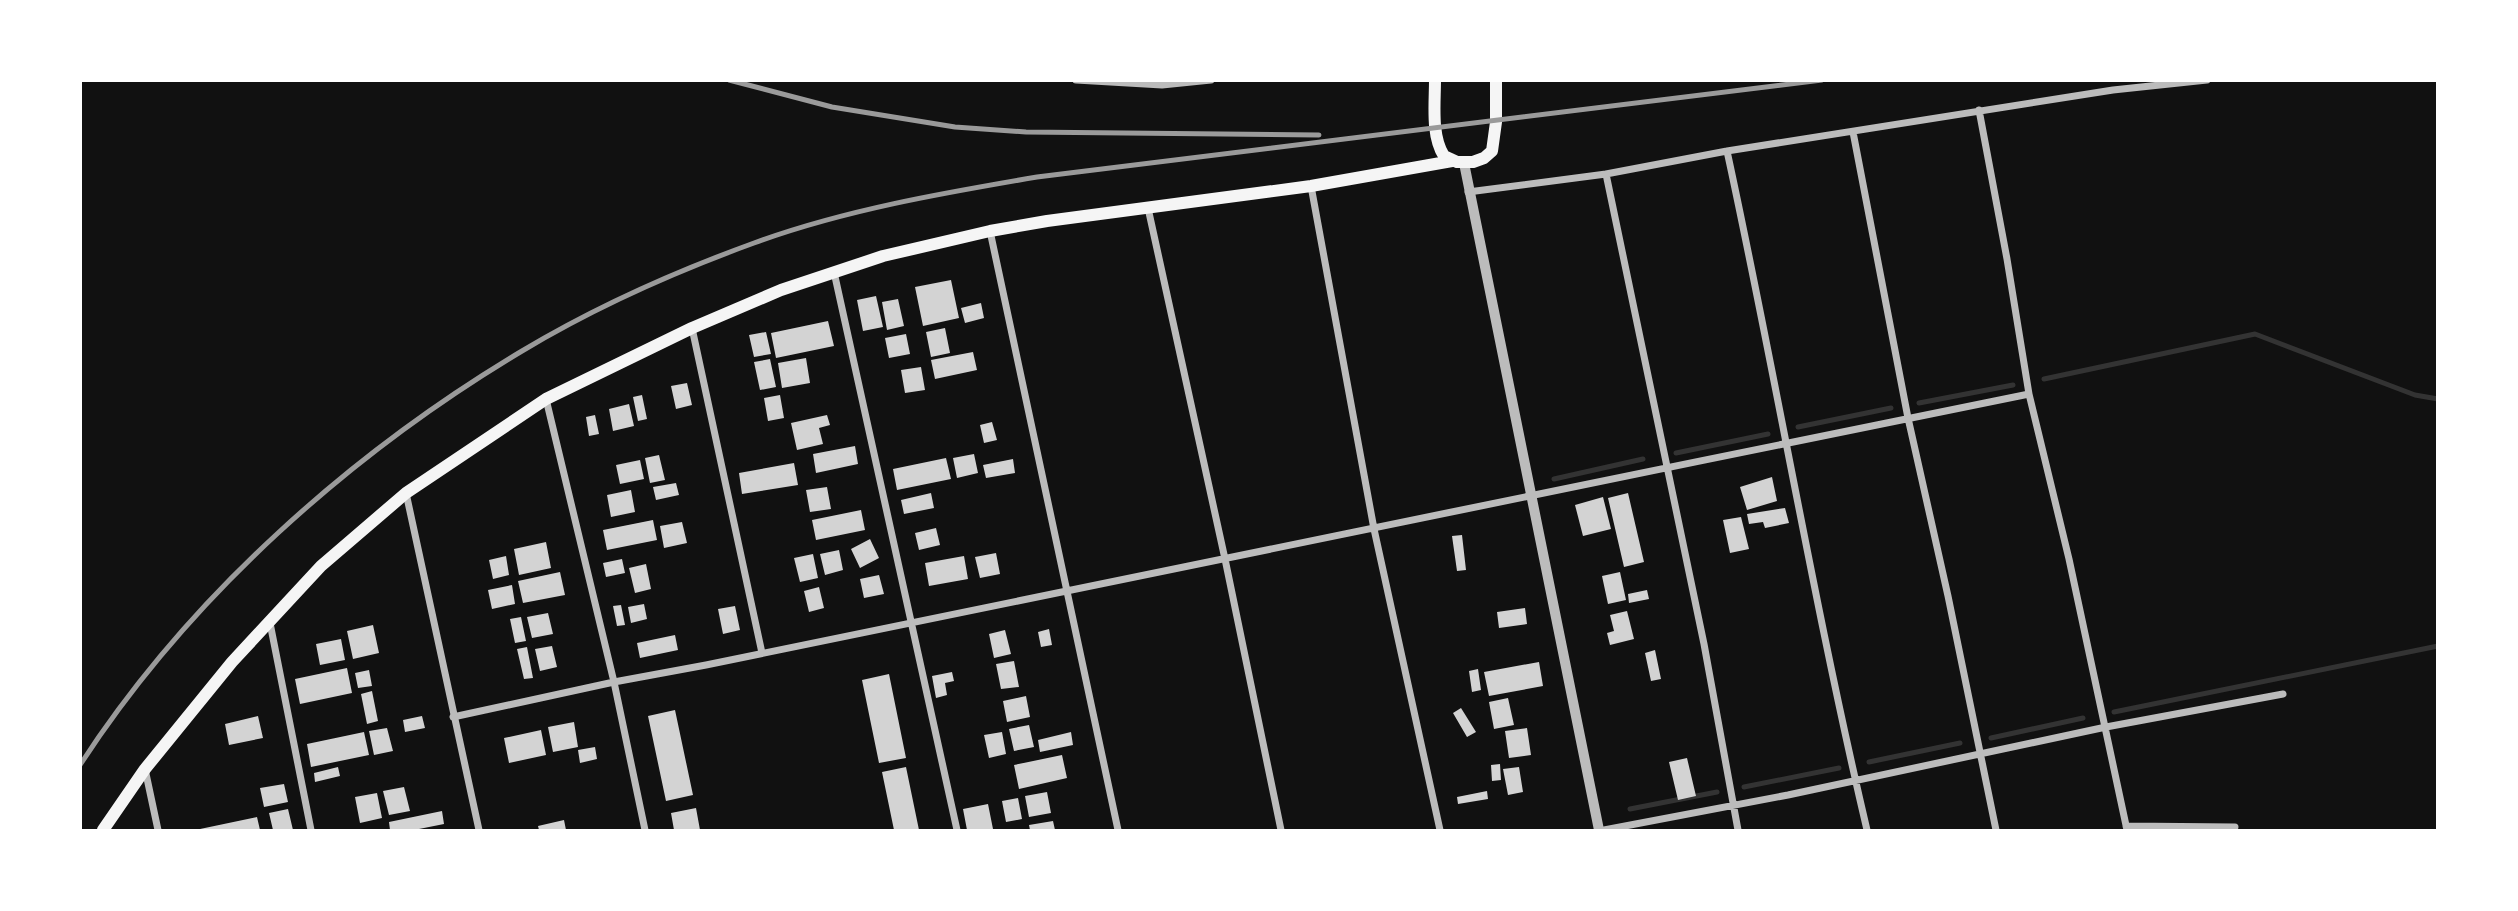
<svg xmlns="http://www.w3.org/2000/svg" width="2518" height="911" viewBox="0 0 2518 911" font-family="Barlow,sans-serif">
<style>
.lines{fill:none;stroke-linecap:round;stroke-linejoin:round}
.stream{stroke:#333;stroke-width:5}
.building{fill:#d3d3d3}
.minor{stroke:#bcbcbc;stroke-width:7}
.tertiary{stroke:#bcbcbc;stroke-width:10}
.secondary{stroke:#f5f5f5;stroke-width:12}
.rail{stroke:#9a9a9a;stroke-width:5}
</style>
<rect width="100%" height="100%" fill="#111"/>
<g class="lines">
<path class="stream" d="M2044,379l211,-45 160,61 23,4
M1919,403l94,-18
M1798,427l93,-19
M1676,453l92,-19
M1554,479l89,-20
M2114,712l324,-66
M1991,738l92,-20
M1869,762l91,-19
M1744,787l95,-19
M1630,809l87,-17"/>
</g>
<path class="building" d="M951,280l8,38 -36,8 -8,-39z
M876,296l7,31 -20,4 -6,-31z
M898,299l6,27 -17,4 -5,-28z
M981,303l3,15 -19,5 -4,-15z
M828,321l6,25 -58,12 -5,-25z
M945,328l5,25 -19,4 -5,-25z
M766,332l5,22 -17,3 -5,-22z
M906,334l4,20 -21,4 -4,-20z
M973,352l4,18 -42,9 -4,-19z
M806,358l4,25 -28,5 -4,-25z
M770,359l6,28 -16,3 -6,-28z
M921,367l4,23 -20,3 -4,-23z
M687,383l5,22 -16,4 -5,-23z
M642,395l5,24 -9,2 -5,-24z
M780,395l4,23 -16,3 -4,-23z
M629,404l5,22 -21,5 -4,-22z
M595,415l4,19 -10,2 -3,-19z
M827,415l3,10 -11,3 4,16 -26,6 -6,-27z
M992,422l5,18 -13,3 -4,-18z
M855,446l3,18 -42,9 -3,-19z
M974,454l4,19 -21,5 -4,-20z
M659,455l6,25 -15,3 -5,-25z
M946,458l5,21 -54,11 -4,-21z
M1013,459l2,14 -29,5 -3,-13z
M640,460l4,19 -24,5 -4,-19z
M794,463l4,22 -56,9 -3,-21z
M1772,477l5,24 -30,9 -7,-23z
M676,483l3,12 -23,5 -3,-13z
M827,487l4,22 -21,3 -4,-22z
M631,490l4,22 -24,5 -4,-22z
M931,493l3,15 -30,6 -3,-14z
M1628,493l16,69 -20,5 -16,-69z
M1603,497l8,32 -28,7 -8,-31z
M1785,508l4,15 -24,5 -2,-6 -14,2 -2,-10z
M861,510l4,20 -49,10 -4,-20z
M1741,517l8,32 -19,4 -7,-33z
M653,520l4,20 -50,10 -4,-20z
M682,522l5,21 -23,5 -4,-22z
M936,528l4,17 -21,5 -4,-17z
M1462,535l4,35 -9,1 -5,-35z
M870,539l9,19 -19,10 -9,-19z
M546,542l5,26 -32,7 -5,-26z
M839,550l4,20 -18,5 -5,-21z
M996,553l4,21 -20,4 -5,-21z
M813,554l5,24 -18,4 -6,-24z
M506,556l3,19 -16,4 -4,-19z
M964,556l4,23 -39,7 -4,-23z
M622,559l3,14 -19,4 -3,-14z
M646,564l5,25 -16,4 -6,-25z
M560,572l5,23 -42,8 -5,-22z
M1620,572l6,28 -18,4 -6,-28z
M879,575l5,19 -20,4 -4,-19z
M512,585l3,19 -23,5 -4,-19z
M819,587l5,21 -15,4 -5,-21z
M1647,590l2,9 -20,4 -1,-9z
M644,604l3,15 -16,4 -3,-16z
M621,605l4,20 -8,1 -4,-20z
M735,606l5,24 -17,4 -5,-25z
M1525,608l2,16 -28,4 -2,-16z
M1627,611l7,28 -24,6 -3,-12 7,-2 -4,-16z
M548,613l5,21 -21,4 -5,-21z
M521,617l5,24 -11,2 -5,-24z
M373,625l6,28 -26,6 -6,-28z
M1049,629l3,16 -11,2 -3,-15z
M1005,630l6,24 -17,4 -5,-24z
M675,635l3,15 -38,8 -3,-15z
M341,639l4,21 -25,5 -4,-21z
M552,646l5,21 -17,4 -5,-22z
M527,647l6,31 -9,1 -7,-30z
M1655,650l6,29 -10,2 -6,-28z
M1014,661l5,26 -18,2 -5,-25z
M1539,662l4,24 -54,10 -5,-24z
M347,668l5,25 -52,11 -5,-25z
M1478,669l3,21 -9,2 -3,-21z
M369,670l3,16 -14,2 -3,-15z
M952,672l2,9 -9,2 2,12 -11,3 -4,-22z
M889,674l17,84 -27,5 -17,-83z
M372,691l6,30 -11,3 -6,-30z
M1026,696l4,21 -23,5 -4,-21z
M1508,698l6,27 -20,4 -5,-27z
M1461,708l15,24 -9,5 -14,-24z
M675,710l18,85 -27,6 -18,-85z
M258,716l5,22 -34,7 -4,-21z
M422,716l3,12 -20,4 -2,-12z
M574,722l4,25 -25,5 -5,-25z
M1029,725l5,22 -20,4 -5,-22z
M387,728l6,23 -19,4 -5,-24z
M1527,728l4,27 -22,3 -4,-27z
M541,730l5,25 -37,8 -5,-25z
M364,732l5,23 -58,12 -4,-23z
M1002,732l4,22 -17,4 -5,-23z
M1071,732l2,13 -33,7 -2,-12z
M595,747l2,12 -17,4 -2,-13z
M1062,755l5,23 -48,11 -5,-24z
M1687,758l9,38 -18,4 -9,-38z
M1500,764l1,16 -9,1 -1,-16z
M338,767l2,9 -25,6 -1,-9z
M906,767l13,63h-25l-12,-58z
M1519,767l4,25 -15,3 -5,-26z
M284,784l4,18 -24,5 -4,-19z
M404,787l6,24 -21,4 -6,-24z
M1487,791l1,8 -30,5 -1,-7z
M1047,792l4,21 -22,4 -4,-21z
M377,793l5,25 -22,5 -5,-26z
M1018,798l4,21 -16,3 -4,-21z
M988,804l5,25 -26,1 -4,-21z
M696,808l4,22h-26l-3,-17z
M288,809l5,21h-20l-4,-17z
M442,811l2,13 -30,6h-24l-1,-8z
M257,817l3,13h-60v-1z
M564,820l2,10h-27l-1,-4z
M1053,821l2,9h-25l-1,-5z"/>
<g class="lines">
<path class="minor" d="M1076,80l86,5 49,-5
M1979,110l28,149 22,135 40,165 58,271
M1853,132l55,286 40,178 48,234
M1727,151c49,226 87,454 140,679
M1606,174l98,470 34,186
M1311,186l63,343 66,301
M1468,192l138,-18 121,-23 386,-61 94,-10
M1148,208l77,351 56,271
M990,231l128,599
M834,272l123,558
M692,328l70,325
M546,399l68,283 31,148
M406,493l73,337
M270,623l41,207
M453,717l161,-35 92,-17c441,-92 882,-181 1323,-271
M145,769l13,61
M2126,826l109,1
M1604,830l184,-35 318,-68 177,-33"/>
<path class="tertiary" d="M1464,163l135,667"/>
<path class="secondary" d="M1435,80c0,24 -4,56 9,76l13,6h16l11,-4 8,-7 4,-29v-42
M103,830l42,-61 87,-107 89,-96 85,-73 140,-94 146,-71 89,-38 102,-34 107,-25 57,-10 264,-35 141,-25"/>
<path class="rail" d="M729,80l103,27 123,20 71,5 293,3
M80,765c109,-168 271,-312 442,-414 70,-42 155,-80 232,-108 90,-33 189,-50 283,-66l785,-97"/>
</g>
<rect width="2518" height="911" fill="none" stroke="#ffffff" stroke-width="164"/>
</svg>
